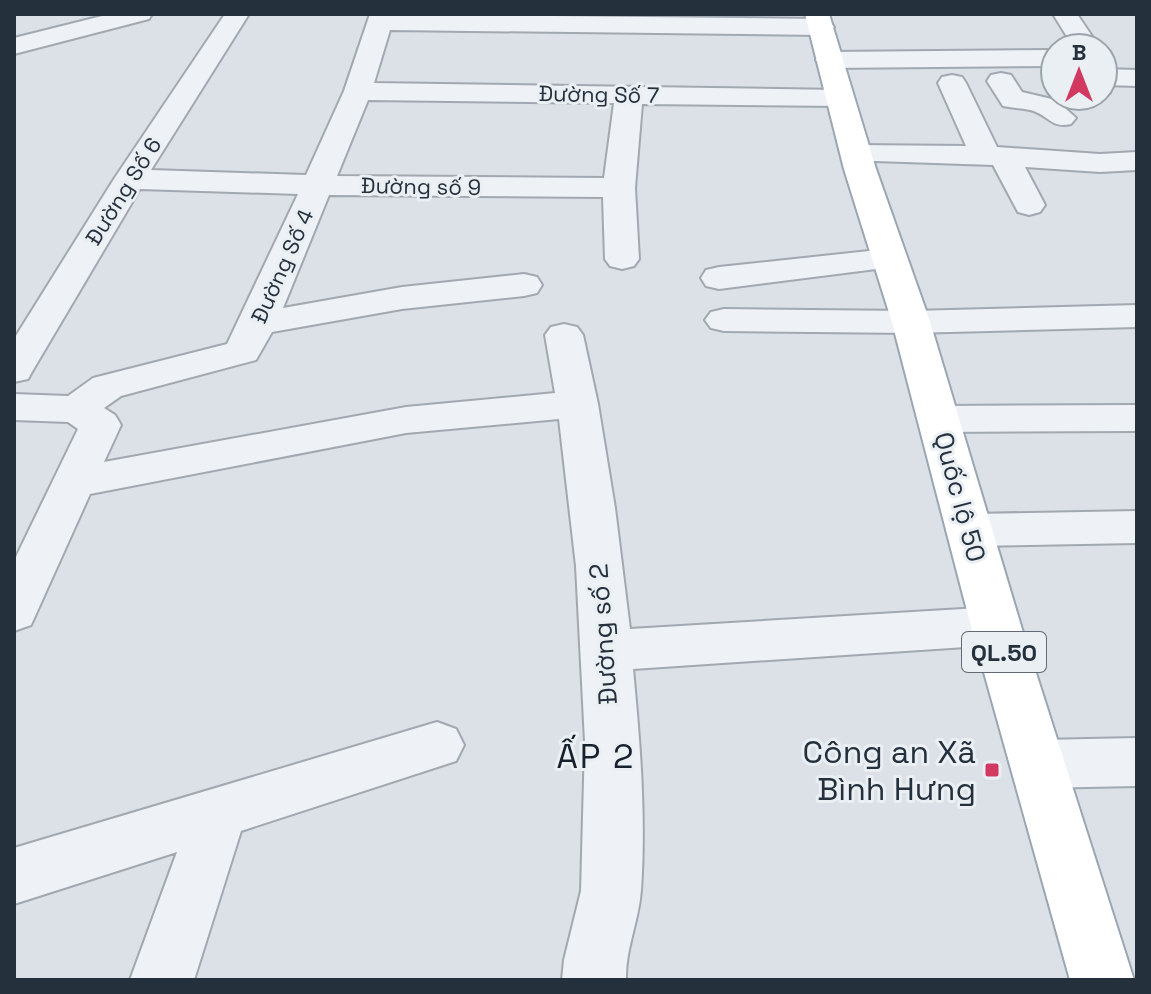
<svg xmlns="http://www.w3.org/2000/svg" width="1151" height="994" viewBox="0 0 1151 994" font-family="'Space Grotesk',sans-serif">
<style>
.lines{fill:none;stroke-linecap:round;stroke-linejoin:round}
.minor-casing{stroke:#a1a8b0;stroke-width:4}
.major-casing{stroke:#9aa6b2;stroke-width:4}
.minor{fill:#eef1f5;fill-rule:evenodd}
.major{fill:#fff;fill-rule:evenodd}
.poi-dot{fill:#d23960;stroke:#eaeff4;stroke-width:3}
.labels{text-anchor:middle;dominant-baseline:central;stroke-width:6;stroke-linejoin:round;paint-order:stroke}
.far-street-label{font-size:22px;fill:#25303d;stroke:#eaeff4}
.shield{fill:#eaeff4;stroke:#606974;stroke-width:2}
.shield-label{font-size:24px;font-weight:bold;fill:#25303d}
.street-label{font-size:26px;fill:#25303d;stroke:#eaeff4}
.near-poi-label{font-size:32px;fill:#25303d;stroke:#eaeff4;text-anchor:end}
.near-neighbourhood-label{font-size:34px;letter-spacing:2px;fill:#17212d;stroke:#eaeff4}
</style>
<rect width="100%" height="100%" fill="#dbe1e6"/>
<g class="lines">
<defs>
<path id="minor" d="M110,14h42l-3,5 -135,35v-16z
M225,14h24l-98,156 155,5 38,-84 26,-77 451,5 9,3 4,5 -4,5 -9,3 -431,-5 -16,53 466,7 10,2 4,6 -4,6 -10,2 -198,-2 -7,84 4,71 -5,7 -12,3 -12,-3 -5,-7 -2,-62 -274,-2 -46,113 119,-21 122,-13 13,3 5,8 -5,8 -13,3 -122,13 -130,23 -16,28 -135,36 -17,12 11,7 6,10 -17,37 302,-55 149,-14 -10,-58 6,-8 13,-3 13,3 6,8 15,69 17,104 15,121 366,-22 17,5 8,14 -8,14 -17,5 -363,24c7,73 13,148 8,221 -2,31 -16,59 -15,90h-64l2,-20 17,-69 4,-149 -9,-176 -17,-147 -153,14 -316,61 -59,131 -17,6v-70l64,-132 -10,-7 -54,-2v-26l54,2 25,-18 134,-34 71,-150 -158,-5 -107,181 -5,9 -14,3v-43l100,-160zM368,100l246,3 -10,75 -267,-2z
M1053,14h24l23,34h-26z
M1055,50v16l-226,2 -9,-2 -4,-6 4,-6 9,-2z
M1103,69l34,1v16l-34,-1z
M1001,73l10,2 11,17 34,8 20,18 -5,6c-20,5 -23,-10 -41,-14 -9,-2 -18,-2 -27,-4l-16,-25 4,-6z
M952,75l10,2 4,6 31,64 103,7 37,-2v18l-37,2 -75,-5 20,38 -5,7 -11,3 -11,-3 -25,-47 -148,-5 -4,-6 4,-6 11,-3 110,1 -28,-63 4,-6z
M888,249l12,3 5,7 -5,7 -181,23 -13,-3 -5,-8 5,-8 13,-3z
M1137,305v22l-226,6 -187,-2 -13,-3 -6,-8 6,-8 13,-3 187,2z
M1137,405v26l-198,1 -14,-3 -6,-10 6,-10 14,-3z
M1137,511v32l-168,3 -16,-4 -7,-12 7,-12 16,-4z
M437,722l19,7 8,16 -8,16 -215,70 -47,149h-64l47,-128 -163,52v-56z
M1137,738v48l-98,2 -19,-7 -8,-17 8,-17 19,-7z"/>
<path id="major" d="M805,14h24l47,155 54,153 91,304 113,354h-64l-99,-354 -79,-304 -48,-153z"/>
</defs>
<use href="#minor" class="minor-casing"/>
<use href="#major" class="major-casing"/>
<use href="#minor" class="minor"/>
<use href="#major" class="major"/>
</g>
<rect class="poi-dot" x="984" y="762" width="16" height="16" rx="4"/>
<g class="labels">
<g class="far-street-label">
<text transform="translate(599 94) rotate(1)">Đường Số 7</text>
<text transform="translate(421 186) rotate(1)">Đường số 9</text>
<text transform="translate(123 191) rotate(-58)">Đường Số 6</text>
<text transform="translate(282 266) rotate(-66)">Đường Số 4</text>
</g>
<rect class="shield" x="962" y="632" width="84" height="40" rx="6"/>
<g class="shield-label">
<text x="1004" y="652">QL.50</text>
</g>
<g class="street-label">
<text transform="translate(960 497) rotate(75)">Quốc lộ 50</text>
<text transform="translate(603 634) rotate(-94)">Đường số 2</text>
</g>
<g class="near-poi-label">
<text x="976" y="752">Công an Xã<tspan x="976" dy="37">Bình Hưng</tspan></text>
</g>
<g class="near-neighbourhood-label">
<text x="596" y="756">ẤP 2</text>
</g>
</g>
<rect width="1151" height="994" fill="none" stroke="#25303d" stroke-width="32"/>
<g transform="translate(1079 72)"><circle r="38" fill="#eaeff4" stroke="#9ba3ab" stroke-width="2"/>
<path d="M0-6L14 30L0 20L-14 30Z" fill="#d23960"/>
<text y="-12" font-size="22" font-weight="bold" text-anchor="middle" fill="#25303d">B</text>
</g>
</svg>
